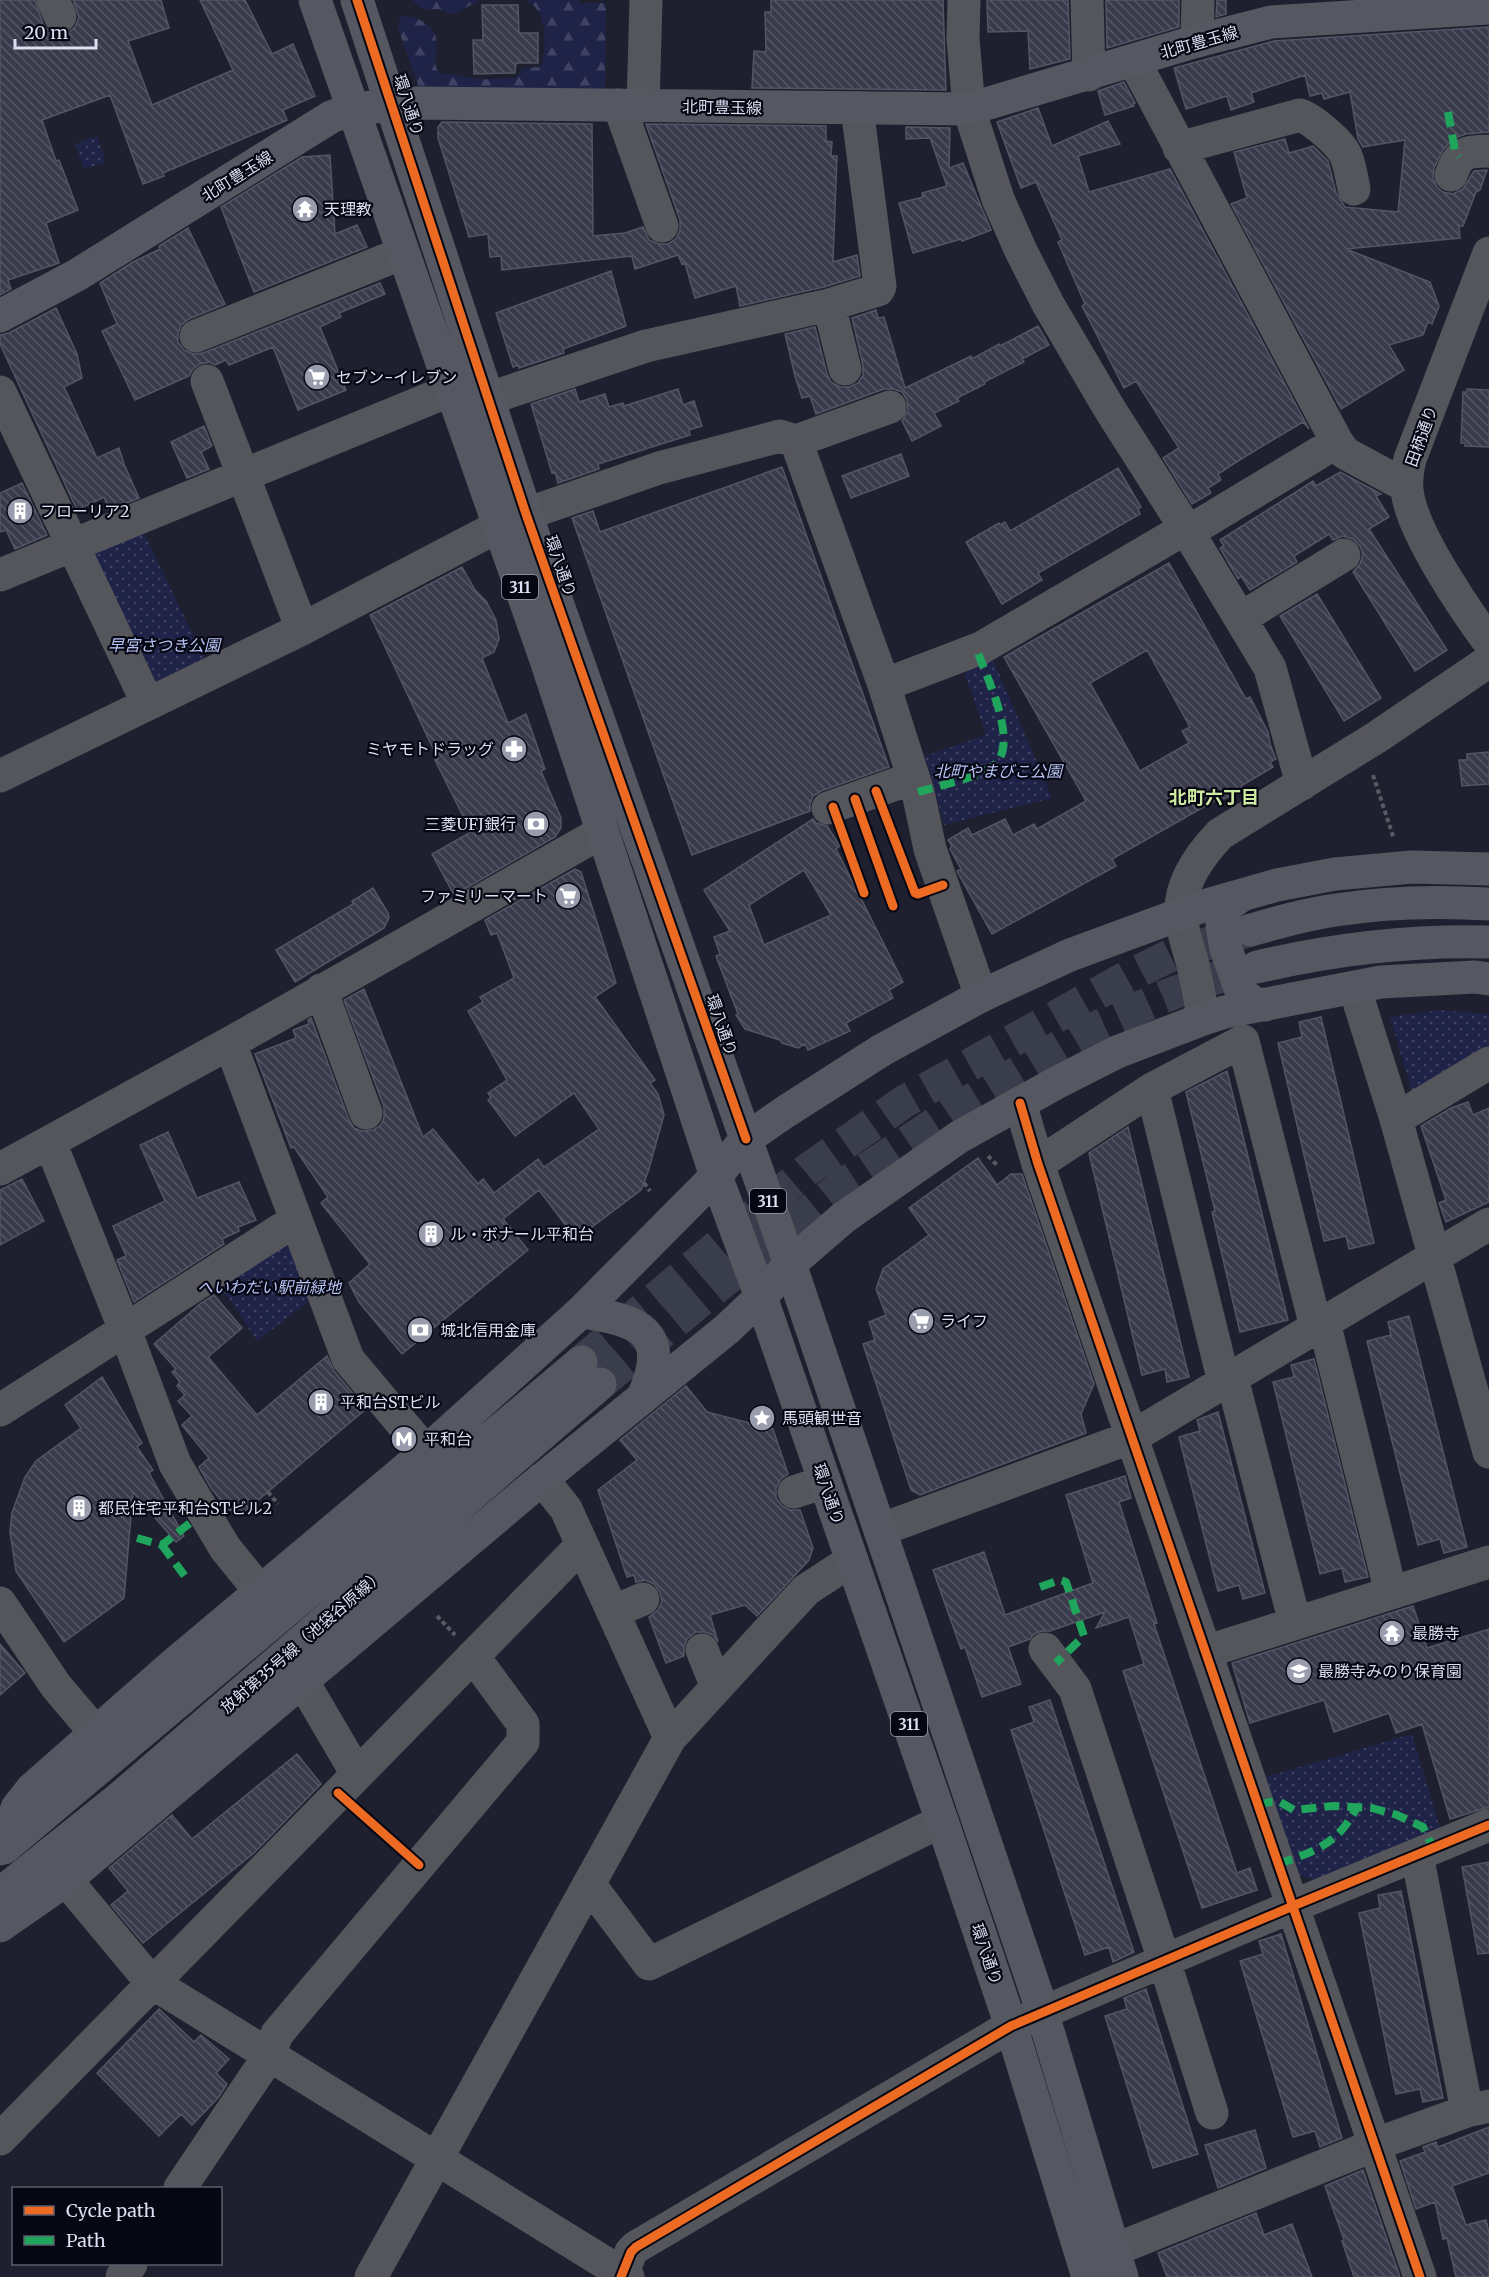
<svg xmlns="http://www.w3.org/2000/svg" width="1489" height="2277" viewBox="0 0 1489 2277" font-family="Merriweather,'Noto Sans JP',serif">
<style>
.grass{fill:url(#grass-dots)}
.forest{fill:url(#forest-firs)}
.building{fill:url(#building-back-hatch);stroke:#535562;stroke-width:1.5;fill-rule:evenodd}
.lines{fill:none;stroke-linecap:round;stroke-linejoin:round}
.major-tunnel{stroke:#3a3d4c;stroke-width:33;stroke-dasharray:33 16;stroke-linecap:butt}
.path{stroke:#585961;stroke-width:4;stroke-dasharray:4.5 3;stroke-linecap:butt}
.minor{stroke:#55565c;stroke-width:33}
.major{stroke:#555761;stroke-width:33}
.quiet{stroke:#20a55d;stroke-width:8;stroke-dasharray:15 8;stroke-linecap:butt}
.cycleway-casing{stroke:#060712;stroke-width:13}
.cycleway{stroke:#ed6a23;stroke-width:9}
.labels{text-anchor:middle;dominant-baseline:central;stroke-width:4.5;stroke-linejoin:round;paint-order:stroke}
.shield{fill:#060712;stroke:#9b9eae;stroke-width:1.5}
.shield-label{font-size:15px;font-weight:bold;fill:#dbdff1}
.street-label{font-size:16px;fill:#dbdff1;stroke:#060712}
.poi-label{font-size:16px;fill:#dbdff1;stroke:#060712;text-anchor:start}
.park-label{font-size:16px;font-style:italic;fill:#b7c2f5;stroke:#060712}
.neighbourhood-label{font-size:18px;font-weight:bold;fill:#cdeaa1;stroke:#060712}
</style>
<defs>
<pattern id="grass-dots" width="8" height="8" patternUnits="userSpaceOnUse" patternTransform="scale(1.5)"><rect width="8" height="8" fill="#1f2347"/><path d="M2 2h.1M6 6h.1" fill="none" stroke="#3f4262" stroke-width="1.8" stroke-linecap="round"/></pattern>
<pattern id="forest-firs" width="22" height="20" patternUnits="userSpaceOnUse" patternTransform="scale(1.5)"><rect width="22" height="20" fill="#1f2347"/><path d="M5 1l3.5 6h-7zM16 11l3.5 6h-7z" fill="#3f4262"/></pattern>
<pattern id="building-back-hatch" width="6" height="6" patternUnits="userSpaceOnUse" patternTransform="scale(1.5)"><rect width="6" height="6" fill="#393b4c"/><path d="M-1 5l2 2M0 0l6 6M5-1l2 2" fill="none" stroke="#555766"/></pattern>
</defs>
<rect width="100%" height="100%" fill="#1e202f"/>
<path class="grass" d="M97,136l9,26 -22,7 -9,-25z
M143,531l64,133 -49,22 -67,-125 6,-13z
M992,657l60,141 -108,27 -19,-69 61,-21 -23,-66z
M1439,1010l50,4v36l-76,45 -23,-78z
M288,1232l29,63 -60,46 -40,-60z
M1412,1734l29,98 -127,48 -15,-5 -33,-98z"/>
<path class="forest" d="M412,0h68l-25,14 -8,-1 -8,-4h-17z
M523,0h55l1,3h27l-1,90 -183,3 -24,-68 1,-8 4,-5c57,11 20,47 38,58 4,2 5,1 9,1 9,0 18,4 28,5 12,1 25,-1 38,-1l7,-10 18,-1c6,-20 7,-62 -18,-67z"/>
<path class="building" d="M0,0h35l8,24 6,7 9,4 10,-2 7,-6 4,-10 -6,-17h88l8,28 -41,13 24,64 81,-35 -33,-70h45l27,54 21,-10 22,52 -32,14 4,10 -124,53 1,3 -21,8 -33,-89 -68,25 14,41 3,-1 19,50 -32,13 13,40 -51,17 3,9 -11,6z
M771,0h172l3,90 -194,-2 2,-37 12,1 -1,-40h6z
M987,0h81l2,59 -40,10 -2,-38 -40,1z
M1106,0h73v27l-72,21z
M1217,0h9v14l-10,3z
M482,5h36l1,28h19v30h-22l-1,10 -41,1 -1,-34h10z
M1489,27v105l-23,2 -13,5 -10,11 -9,18 -1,10 4,9 6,5 10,2 10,-5 11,-18 13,-1 -7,20 -4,2 -13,34h-4l1,12 -114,11 84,33 9,24 -7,18 -4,-2 -5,13 -34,10 15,25 -63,39 -110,-205 16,-6 -13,-46 51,-13 4,14 24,-7 15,15 8,32 9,14 53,5 7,-72 -42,7 -5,-8 -8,-47 -26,7 -2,-6 -12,3 -5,-21 -54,18 3,9 -23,8 -4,-14 -41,13 -12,-41 100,-27z
M1124,82l11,21 -2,1 1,2 -29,9 -7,-24z
M1038,108l14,38 56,-25 12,23 -42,12 11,36 81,-23 139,260 -6,-7 -62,37 -23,15 3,6 -13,8 3,5 -19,11 -29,-46 16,-10 -43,-67 -12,7 -42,-82 3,-2 -27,-62 4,-2 -26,-58 -15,6 -24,-66z
M442,122l150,2 1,112 32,-3 18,-6 6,13 10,4h9l8,-5 4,-9v-10l-34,-96 180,2v15l6,1 -1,14h6l-4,106 24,-7 3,21 -36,11 -84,19 -4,-20 -41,12 -10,-35 -3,1 -4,-9 -43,14 -3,-13 -130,14 -1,-14 -11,1 -2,-23 -19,3 -31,-99v-11z
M906,127l44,1 -1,40 14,-5 28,67 -29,11 -1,-2 -48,14 -14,-50 24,-6 -1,-4 25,-7 -17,-48 -24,1z
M330,155l5,79 22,-9 10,22 -113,45 -33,-85 81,-50z
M188,228l37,76 -36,15 -8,6 -3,8v9l6,8 9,4 10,-1 177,-70 5,11 -46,19 2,4 -21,10 26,63 -48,20 -25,-63 -44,18 -3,-5 -11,5 -6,-3 -9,2 -7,5 -4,7 -54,24 -33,-69 15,-7 -17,-41 33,-21 27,-13 -1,-3z
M611,271l15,55 -63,23 1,4 -45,15 -1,-3 -5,2 -17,-54z
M56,308l21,46 5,24 -18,9 33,71 22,-10 5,16 15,34 -30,12 -5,-13 -27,13 -77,-166v-9l9,-2z
M876,310l2,8 6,-1 21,71 66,-32 1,3 27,-15 1,2 38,-20 11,19 -27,14 2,3 -40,20 1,2 -28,14 2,3 -25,12 7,13 -29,15 -10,-20 6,-11 -1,-10 -5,-8 -9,-3h-9l-68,25 -6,-18 -8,2 -7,-22 -10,-42 30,-7 12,47 4,8 9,5h9l9,-4 5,-8v-10l-11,-47z
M575,389l4,13 26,-8 4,13 14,-4 1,3 54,-17 5,16 11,-4 8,25 -13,4 1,5 -92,29 1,5 -41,14 -3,-11 -3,1 -21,-69z
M1467,389l22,1v57l-24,-1v-3h-4l2,-51h4z
M204,426l8,20 -11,6 8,17 -22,9 -16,-36z
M901,454l8,22 -58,22 -9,-22z
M782,467l107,300 -68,24 -8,5 -3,8v7l-118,44 -120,-337 21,-7 7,21z
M1118,468l23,39 -3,2 2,5 -102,59 4,7 -40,24 -36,-62 33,-19 1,2 5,-3 5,9z
M1340,472l41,22 -5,2 13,21 -20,12 78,121 -32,21 -62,-99 7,-8 3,-9 -3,-9 -7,-7 -10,-3 -10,4 -4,-6 -35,22 3,6 -47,28 -9,-14 -3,3 -18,-31 4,-2 -4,-6 93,-59 3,5z
M22,483l25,52 -32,14 -9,-19 -6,2v-39z
M1169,563l77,136 4,-2 18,35 2,12 6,15 -6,3 3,5 -32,19 2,3 -19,10 -1,-3 -111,63 4,7 -124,68 -33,-59 -2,-4 4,-2 -11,-20 2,-3 -4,-6 20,-12 4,7 33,-16 8,16 21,-11 3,5 49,-28 -82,-144zM1147,650l43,77 -8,4 7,12 -49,28 -50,-88z
M462,567l13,23 11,11 10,19 3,19 -5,13 -12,6 26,65 18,-9 19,55 -4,2 20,47v10l-6,9 -101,58 -22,-41 39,-22 -36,-72 3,-1 -68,-144z
M1317,594l64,104 -37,23 -64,-105z
M1489,752v32l-27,2 -3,-26h8v-6z
M813,819l3,4 11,3 13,20 -4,3 67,133 -14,8 4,8 -47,25 4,8 -42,19 -3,-6 -7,4 -16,-5 -2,-3 -35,-11 -9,-14 2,-1 -22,-58 4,-2 -6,-17 16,-6 -26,-41zM804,870l27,45 -67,30 -15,-40z
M575,869l6,3 35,111 -21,14 60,83 -5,3 8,11 6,21 -16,57 -7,18 -65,49 -37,-49 -36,29 25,31 -126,104 -43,-52 -10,-19 21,-19 -49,-61 7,-6 -34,-50 -3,1 -36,-94 41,-16 -3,-8 16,-6 -1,-4 3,-2 38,102 5,8 8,3 11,-1 8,-5 3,-8v-10l-40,-107 20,-11 59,148 10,-8 45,55 5,-5 11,14 44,-34 6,8 55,-38 -25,-36 -59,43 -27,-36 3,-2 -3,-5 19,-13 -39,-69 15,-9 -3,-5 34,-19 -17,-45 -6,2 -6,-15z
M373,888l15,25 1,5 -5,10 -89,54 -19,-32 77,-46 -1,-3z
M1321,1017l53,226 -25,6 -3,-13 -22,5 -46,-198 24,-6 -3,-15z
M1227,1071l61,249 -48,12 -28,-120 3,-1 -29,-119z
M1468,1102l5,13 16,-7v94l-43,20 -7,-19 7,-3 -25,-74 30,-18z
M1128,1127l61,250 -22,5 -2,-13 -23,6 -53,-222z
M168,1132l29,66 42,-16 17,38 -18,7 1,4 -17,8 2,5 -90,58 -17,-42 9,-4 -13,-30 52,-25 -25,-56z
M978,1158l19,27 14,-11h11l72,210 -13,30 5,19 -166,62 -9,-5 -48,-146 12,-4 -6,-18 17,-7 -10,-26 7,-20 46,-34 -20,-27z
M22,1179l22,42 -44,24v-55z
M214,1295l28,33 -34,29 49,58 70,-59 7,15 32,38 -122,103 -15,-2 -18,-22 -12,-21 10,-9 -27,-33 10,-9 -14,-15 7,-6 -8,-9 3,-4 -8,-10 4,-3 -22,-25 47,-41z
M1409,1316l58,231 -23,6 -4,-14 -22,6 -51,-204 24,-6 -3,-13z
M1314,1359l54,218 -23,5 -3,-14 -22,6 -47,-192 21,-5 -3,-12z
M102,1377l40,66 -5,4 16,23 -4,3 35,63 -8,6 -43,-50 -9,106 -60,44 -48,-71 -6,-39 2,-19 13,-36 11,-16 45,-33 -16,-23z
M686,1386l21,26 66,17 15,45 -7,5 -5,9v10l6,8 8,4h10l13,38 -4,12 -52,56 -12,-11 -35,10 8,27 -5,-7 -8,-3h-9l-9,7 -3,8v9l-18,7 -17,-46 9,-7 4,-9 -2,-9 -6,-8 -9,-4 -9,2 -2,-7 -7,2 -29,-87 39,-30 -17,-20z
M1218,1412l47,181 -22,6 -4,-14 -21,6 -39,-154 21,-6 -3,-11z
M1125,1476l6,22 -12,4 38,121 -3,1 83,249 13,-5 7,22 -55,18 -79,-237 21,-7 -15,-47 -33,11 9,-16 -55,19h-8l-8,3 -4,5 -22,8 13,37 -39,13 -17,-50 -4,2 -28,-79 51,-18 21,63 88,-32 -27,-88z
M1413,1606l14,42 62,-19v178l-39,12 -28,-95 -26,9 -7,-20 -55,19 -10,-32 -74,23 -18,-60z
M0,1644l25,29 -25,22z
M1050,1700l84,252 -21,10 -4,-15 -24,8 -74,-225 23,-8 -5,-15z
M297,1754l24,30 -67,69 -111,90 -32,-38 17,-14 -19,-23 63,-53 20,24z
M1489,1862v91l-11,1 -16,-87z
M1401,1891l42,207 -20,4 -3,-13 -24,5 -37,-181 21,-5 -2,-13z
M1281,1934l61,204 -22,9 -5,-16 -22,6 -53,-176 23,-7 -4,-13z
M1146,1989l52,165 -45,14 -48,-152 22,-7 -3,-11z
M159,2009l35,33 7,-7 28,24 -13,14 11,11 -9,14 -26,27 -11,-11 -22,22 -62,-63z
M1489,2127v46l-37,13 14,39 20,-5 3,12v45h-33l-9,-39 -4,1 -8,-37 -19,7 -16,-48 25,-9 -2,-5 13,-5 2,5z
M1255,2130l11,38 -48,20 -13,-43z
M1363,2170l37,107h-46l-12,-36 2,-1 -19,-54z
M1256,2213l8,22 28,-11 20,53h-145l-9,-24z"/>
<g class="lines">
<path class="major-tunnel" d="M581,1362l226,-192 98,-69 222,-124 44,-22 80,-25
M600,1384l164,-136 80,-64 113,-75 118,-72 88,-40 45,-17 49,-13"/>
<path class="path" d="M1373,775l21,64
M988,1156l10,10
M644,1183l6,8
M268,1492l10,12
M437,1616l18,19"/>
<path class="minor" d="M53,0l7,16
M964,0l-1,39 6,70 29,90 23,52 27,53 61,104 79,124 82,136 32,116
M1087,0l2,75
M1197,41l1,-41
M1134,61l203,381 8,11 61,33
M619,105l43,121
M643,106l3,-106
M1179,148l121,-33c12,4 42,29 46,41 4,10 6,22 8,33
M1451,175c9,-24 14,-23 38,-24
M1489,253l-79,206c-3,13 -5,24 -2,37 6,38 57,114 81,146
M829,305l16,64
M196,336l207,-83
M207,381l95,248
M0,392l148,312
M487,399l159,-53 183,-41 49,-15 2,-4 -23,-178
M796,441l94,-34
M526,514l133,-46 121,-32 16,5 88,244 34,107 12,57 51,147
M1188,532l149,-90
M0,575l451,-185
M1241,618l103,-63
M884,685l97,-37 205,-120
M0,776l302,-147 197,-103
M828,808l85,-30
M1356,987l4,18 36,114 93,333
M321,990l45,123
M1203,1019c-2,-18 -6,-36 -10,-54 -4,-16 -11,-33 -12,-50 -2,-31 19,-60 39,-81l157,-97 112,-76
M230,1043l118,316 78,93
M1152,1089l91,-48 73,286
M1020,1103l18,61 382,1113
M1396,1119l93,-56
M50,1142l75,188 50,134 50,84 35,43
M1038,1164l114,-75 72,293
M0,1169l230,-126 372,-211
M1324,1322l67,271
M1232,1378l63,245
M0,1410l296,-190
M542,1479l24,30 104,229
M794,1492l31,-10
M880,1530l252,-93 357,-213
M0,1603l56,83 39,46
M613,1612l30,-13
M1045,1649l30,40 89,271 48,153
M702,1650l15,37
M1205,1652l284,-90
M303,1682l54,92
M1417,1855l50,256
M66,1880l85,102 477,295
M590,1885l59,79 293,-143
M0,2139l582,-594
M180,2188l89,-132 8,-22 246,-292v-18l-50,-68
M1114,2250l276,-111 77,-28 22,-5
M122,2277l9,-13
M371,2277l299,-539 136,-148 46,-30
M621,2277l10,-25 5,-5 375,-221 282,-120 196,-81"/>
<path class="major" d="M315,0l231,660 170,516 45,121 181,524 69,205 77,251
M357,0l169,514 264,750 247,731 85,282
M0,316l77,-41 254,-158 20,-8 67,-6 551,6 228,-68 74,-19 218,-14
M1242,895l-15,11 -5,19 4,24 16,45 12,9 11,2
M1251,930c28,-8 56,-16 85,-20 50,-8 103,-9 153,-6
M1257,967c77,-18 153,-27 232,-25
M581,1312c58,8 91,19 62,85
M4,1848l577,-486
M0,1849l8,-15 9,-26 15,-19 140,-123 254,-214 155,-140 135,-136 30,-37 39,-27 97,-62 99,-54 89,-41 133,-49 74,-21 58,-11 77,-7 77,2
M0,1894l122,-98 478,-412
M0,1926l66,-46 464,-391 197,-160 34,-32 29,-33 53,-46 116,-81 99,-55 59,-30 86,-33 22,-7 156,-30 94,-5 14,2"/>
<path class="quiet" d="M1448,112l7,39 4,6
M918,792c20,-6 58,-14 74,-25 30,-21 -6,-90 -15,-117
M137,1538l25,7 28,-22
M162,1545l25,34
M1040,1587l20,-7 6,2 18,54 -28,27
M1258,1805l11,-3h11l14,8 39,-4 39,2 25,7 26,12 10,21
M1278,1864c38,-13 60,-20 79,-57"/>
<defs>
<path id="cycleway" d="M357,0l169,514 220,625
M876,791l39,102 3,1 25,-9
M855,799l38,107
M833,807l31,86
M1020,1103l18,61 382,1113
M338,1793l81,72
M621,2277l10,-25 5,-5 375,-221 282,-120 196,-81"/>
</defs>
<use href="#cycleway" class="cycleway-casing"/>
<use href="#cycleway" class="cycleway"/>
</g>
<defs>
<symbol id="temple-disc" viewBox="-11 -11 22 22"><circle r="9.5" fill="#999cad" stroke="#060712"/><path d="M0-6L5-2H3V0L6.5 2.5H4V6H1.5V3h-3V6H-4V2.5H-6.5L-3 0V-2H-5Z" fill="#fff"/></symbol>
<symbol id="supermarket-disc" viewBox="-11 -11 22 22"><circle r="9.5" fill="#999cad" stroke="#060712"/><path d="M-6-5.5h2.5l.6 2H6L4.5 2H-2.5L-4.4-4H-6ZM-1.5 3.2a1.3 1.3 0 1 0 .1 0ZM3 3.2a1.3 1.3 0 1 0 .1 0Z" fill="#fff"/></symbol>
<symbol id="building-disc" viewBox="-11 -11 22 22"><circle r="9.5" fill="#999cad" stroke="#060712"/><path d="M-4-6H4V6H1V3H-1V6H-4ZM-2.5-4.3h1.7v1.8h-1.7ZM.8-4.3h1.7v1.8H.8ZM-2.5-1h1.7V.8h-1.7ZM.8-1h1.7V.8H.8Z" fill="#fff"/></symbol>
<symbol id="pharmacy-disc" viewBox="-11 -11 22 22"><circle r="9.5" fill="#999cad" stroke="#060712"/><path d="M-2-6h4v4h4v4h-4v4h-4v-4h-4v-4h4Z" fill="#fff"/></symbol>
<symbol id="bank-disc" viewBox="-11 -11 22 22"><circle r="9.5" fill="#999cad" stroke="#060712"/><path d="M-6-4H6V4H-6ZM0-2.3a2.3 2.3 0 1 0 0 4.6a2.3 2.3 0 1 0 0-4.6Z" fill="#fff"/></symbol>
<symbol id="sight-disc" viewBox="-11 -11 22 22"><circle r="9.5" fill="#999cad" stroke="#060712"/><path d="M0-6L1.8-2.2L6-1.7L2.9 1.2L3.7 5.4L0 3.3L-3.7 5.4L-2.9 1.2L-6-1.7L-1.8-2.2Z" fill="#fff"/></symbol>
<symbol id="metro-disc" viewBox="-11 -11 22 22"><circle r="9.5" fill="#999cad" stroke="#060712"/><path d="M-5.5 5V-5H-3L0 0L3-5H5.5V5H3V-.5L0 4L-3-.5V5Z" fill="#fff"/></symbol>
<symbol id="school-disc" viewBox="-11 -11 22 22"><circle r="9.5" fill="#999cad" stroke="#060712"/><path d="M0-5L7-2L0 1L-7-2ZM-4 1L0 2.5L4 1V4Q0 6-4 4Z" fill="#fff"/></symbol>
</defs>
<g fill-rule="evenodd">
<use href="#temple-disc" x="290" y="194" width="30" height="30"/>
<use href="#supermarket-disc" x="302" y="362" width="30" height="30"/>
<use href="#building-disc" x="5" y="496" width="30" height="30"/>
<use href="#pharmacy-disc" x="499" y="734" width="30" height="30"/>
<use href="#bank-disc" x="521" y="809" width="30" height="30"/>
<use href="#supermarket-disc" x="553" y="881" width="30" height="30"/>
<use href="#building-disc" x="416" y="1219" width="30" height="30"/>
<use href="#supermarket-disc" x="906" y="1306" width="30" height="30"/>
<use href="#bank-disc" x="405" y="1315" width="30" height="30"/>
<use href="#building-disc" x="306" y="1387" width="30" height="30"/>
<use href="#sight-disc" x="747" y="1403" width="30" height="30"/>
<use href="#metro-disc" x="389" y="1424" width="30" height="30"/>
<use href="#building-disc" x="64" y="1493" width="30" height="30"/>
<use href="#temple-disc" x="1377" y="1618" width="30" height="30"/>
<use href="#school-disc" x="1284" y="1656" width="30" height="30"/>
</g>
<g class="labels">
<g class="shield">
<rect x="502" y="575" width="36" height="24" rx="4.5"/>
<rect x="750" y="1189" width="36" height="24" rx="4.5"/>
<rect x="891" y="1712" width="36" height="24" rx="4.5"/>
</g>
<g class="shield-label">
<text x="520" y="587">311</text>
<text x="768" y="1201">311</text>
<text x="909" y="1724">311</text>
</g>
<g class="street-label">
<text transform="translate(1199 42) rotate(-16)">北町豊玉線</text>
<text transform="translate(409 105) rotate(72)">環八通り</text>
<text transform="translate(722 107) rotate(1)">北町豊玉線</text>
<text transform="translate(237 176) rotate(-32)">北町豊玉線</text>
<text transform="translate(1421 436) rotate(-70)">田柄通り</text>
<text transform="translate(561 566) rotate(71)">環八通り</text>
<text transform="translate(722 1025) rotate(71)">環八通り</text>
<text transform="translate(829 1494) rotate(71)">環八通り</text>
<text transform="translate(302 1641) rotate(-41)">放射第35号線（池袋谷原線）</text>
<text transform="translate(987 1954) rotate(71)">環八通り</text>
</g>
<g class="poi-label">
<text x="324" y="209">天理教</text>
<text x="336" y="377">セブン-イレブン</text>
<text x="40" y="511">フローリア2</text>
<text x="494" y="749" text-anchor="end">ミヤモトドラッグ</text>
<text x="516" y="824" text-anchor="end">三菱UFJ銀行</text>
<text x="548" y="896" text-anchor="end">ファミリーマート</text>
<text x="450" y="1234">ル・ボナール平和台</text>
<text x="940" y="1321">ライフ</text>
<text x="440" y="1330">城北信用金庫</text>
<text x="340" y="1402">平和台STビル</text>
<text x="782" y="1418">馬頭観世音</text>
<text x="424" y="1439">平和台</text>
<text x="98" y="1508">都民住宅平和台STビル2</text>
<text x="1412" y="1633">最勝寺</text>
<text x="1318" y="1671">最勝寺みのり保育園</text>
</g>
<g class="park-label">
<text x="164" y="645">早宮さつき公園</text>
<text x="998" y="771">北町やまびこ公園</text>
<text x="269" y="1287">へいわだい駅前緑地</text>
</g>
<g class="neighbourhood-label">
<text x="1214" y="797">北町六丁目</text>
</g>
</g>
<rect x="12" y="2187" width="210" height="78" fill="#060712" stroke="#5b5d6b" stroke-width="1.5"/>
<rect x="24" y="2206" width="30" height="9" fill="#ed6a23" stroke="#5b5d6b" stroke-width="1.5"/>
<text x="66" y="2217" font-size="18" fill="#dbdff1">Cycle path</text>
<rect x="24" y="2236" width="30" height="9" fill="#20a55d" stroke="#5b5d6b" stroke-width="1.5"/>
<text x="66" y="2247" font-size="18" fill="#dbdff1">Path</text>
<path d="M15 39v9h81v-9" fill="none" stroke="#dbdff1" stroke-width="3"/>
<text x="24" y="39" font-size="18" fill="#dbdff1" stroke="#060712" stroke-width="4.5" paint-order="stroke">20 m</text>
</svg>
